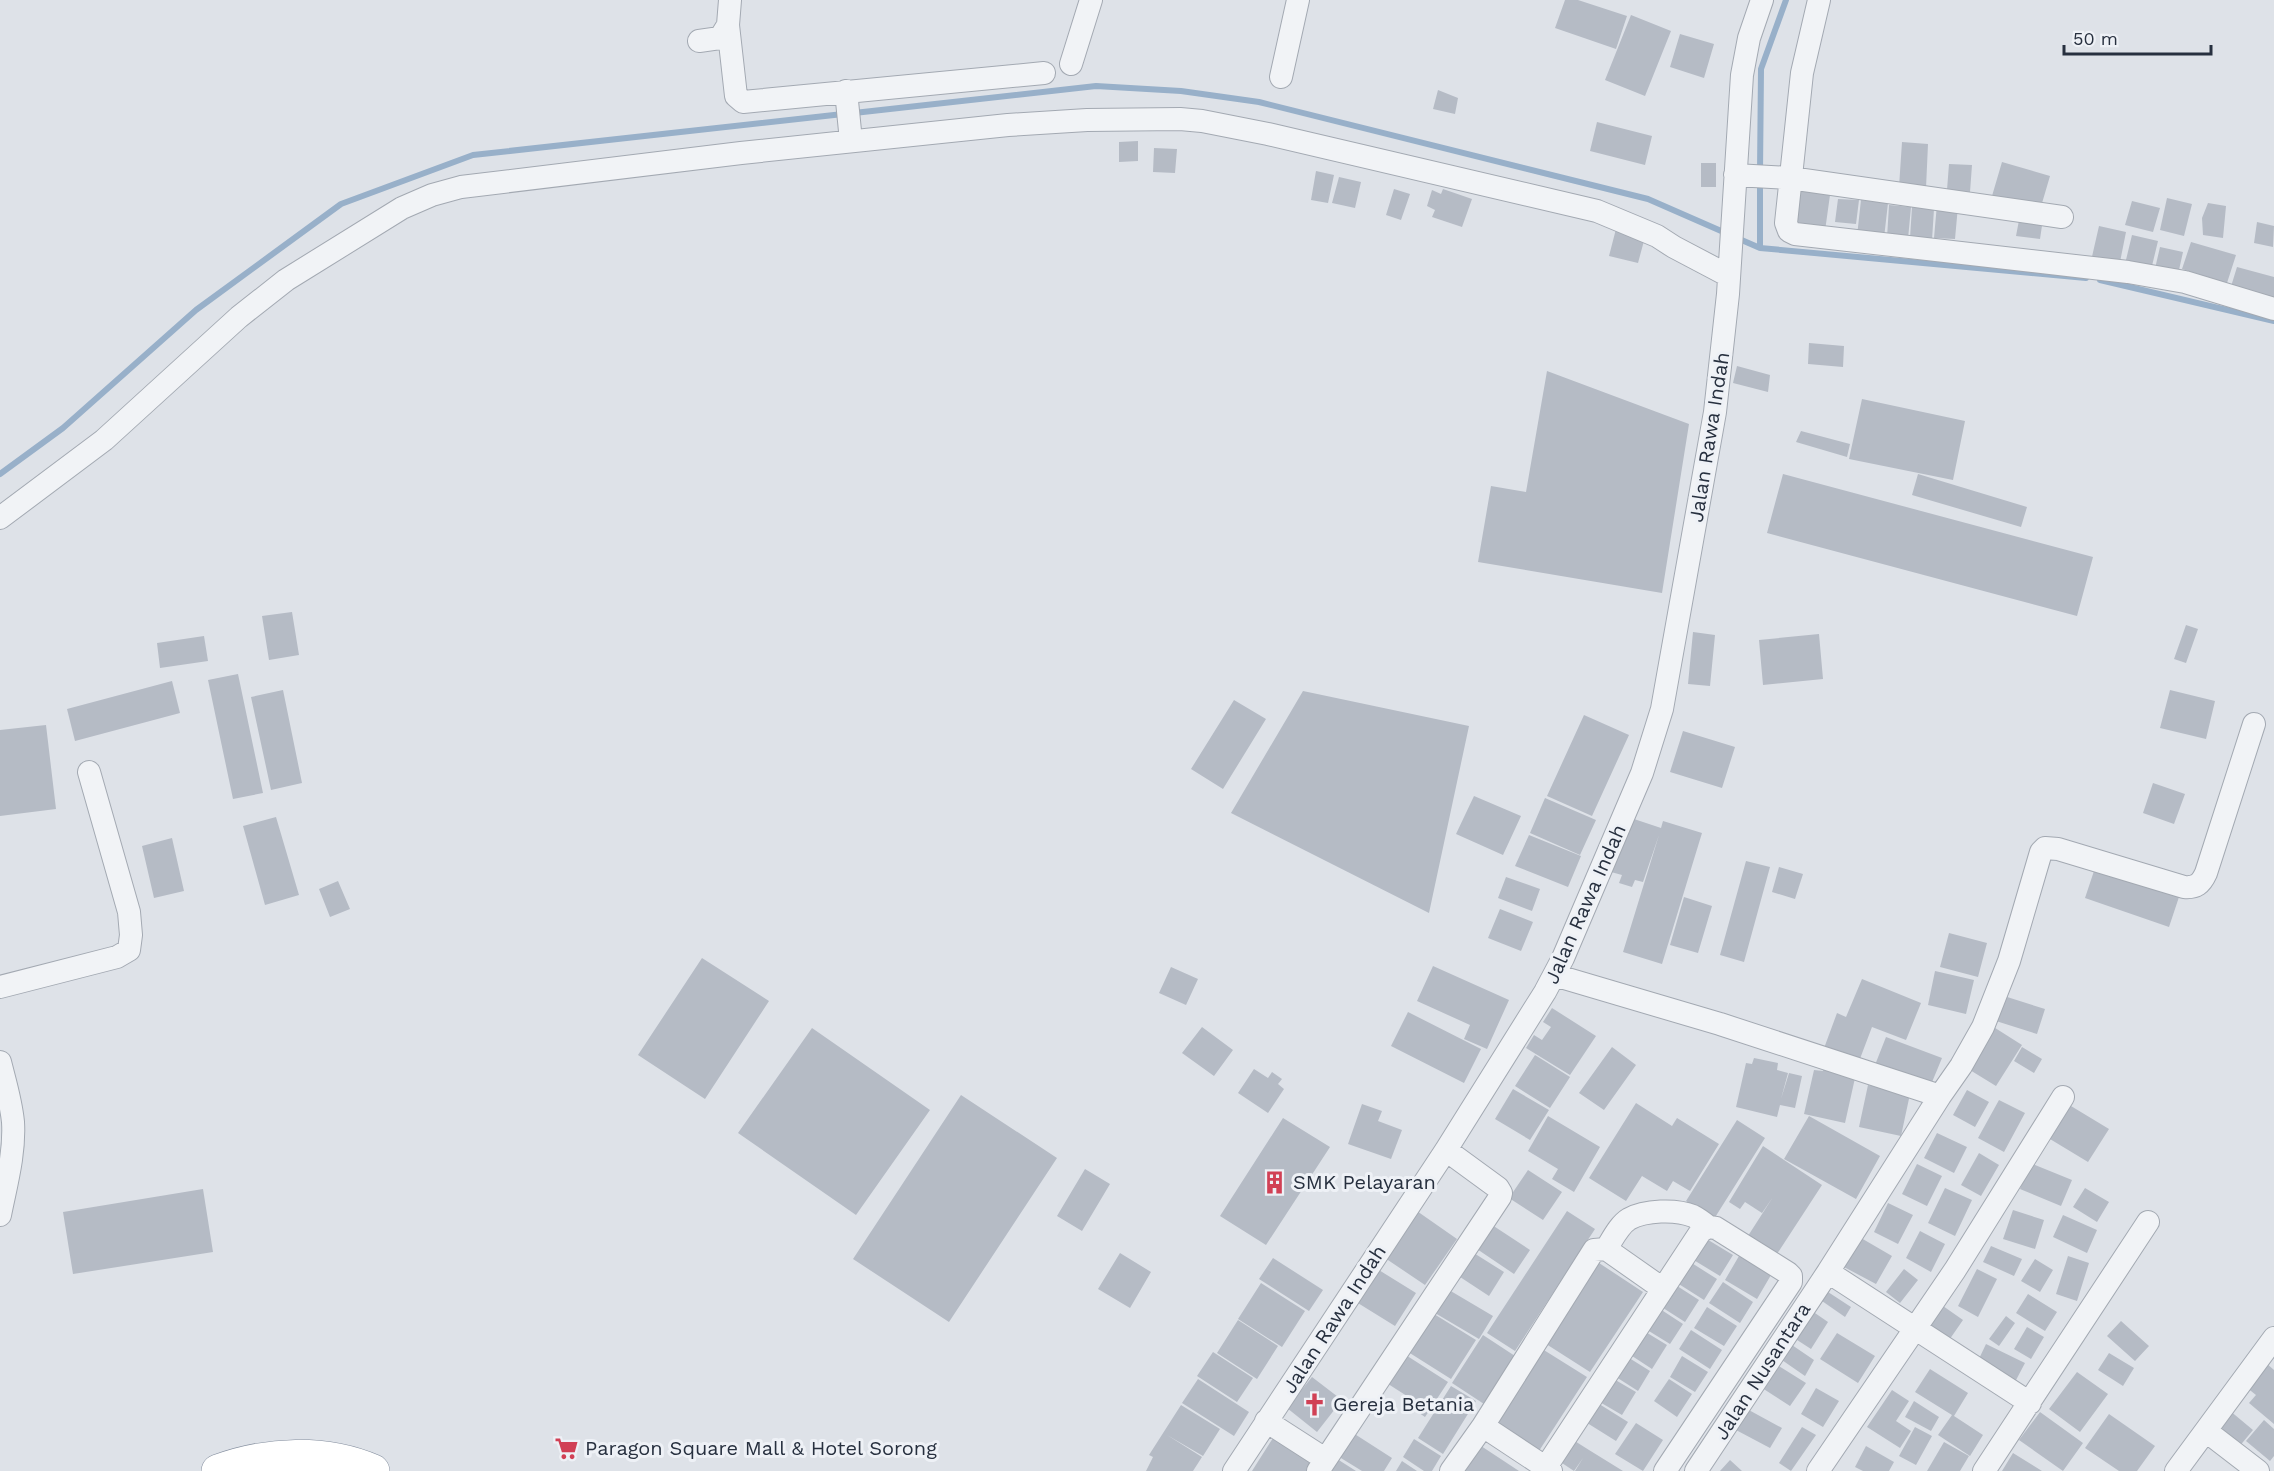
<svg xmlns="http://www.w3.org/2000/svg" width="2274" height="1471" viewBox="0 0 2274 1471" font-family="'Work Sans',sans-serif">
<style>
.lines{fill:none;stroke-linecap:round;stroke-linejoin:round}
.stream{stroke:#98b0c9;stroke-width:6}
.building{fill:#b5bbc5}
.minor-casing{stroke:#a3a9b2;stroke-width:24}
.trunk-casing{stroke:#858f9f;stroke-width:34}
.minor{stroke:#f1f3f6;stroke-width:22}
.trunk{stroke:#fff;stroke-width:33}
.labels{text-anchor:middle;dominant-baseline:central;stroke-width:6;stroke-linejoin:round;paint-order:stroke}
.street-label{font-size:20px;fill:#27303f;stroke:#eef1f6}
.poi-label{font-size:20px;fill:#27303f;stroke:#eef1f6;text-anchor:start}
</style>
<rect width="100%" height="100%" fill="#dee2e8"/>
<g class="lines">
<path class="stream" d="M854,113l242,-27 85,5 78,11 389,97 80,35
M1760,172l1,-103 25,-69
M1737,238l23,10 326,30
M1760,248v-66
M2100,280l174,41
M0,474l63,-46 133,-118 145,-106 132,-49 370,-41"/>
</g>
<path class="building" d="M1565,0h13l49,16 -11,33 -61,-21z
M1631,15l40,16 -26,65 -40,-16z
M1680,34l34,10 -10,34 -34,-11z
M1438,90l20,8 -3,16 -22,-5z
M1597,122l55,14 -7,29 -55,-14z
M1138,141v20l-19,1v-20z
M1902,142l26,2 -2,44 -27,-1z
M1154,148l23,1 -2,24 -22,-1z
M2002,162l48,14 -10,34 -48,-14z
M1701,163h15v24h-15z
M1949,164l23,1 -2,27 -23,-2z
M1316,171l18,4 -6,28 -17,-3z
M1339,177l22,5 -6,26 -23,-5z
M1394,189l16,5 -9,26 -15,-5z
M1443,189l29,10 -10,28 -30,-10 3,-7 -8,-4 5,-16 9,4z
M1797,190l33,5 -5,36 -33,-4z
M2167,198l25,6 -8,32 -24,-6z
M1838,199l21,1 -3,24 -21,-2z
M1861,200l27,3 -4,35 -27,-2z
M2132,201l28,7 -7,24 -28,-7z
M2208,203l18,3 -3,32 -20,-3 -1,-17z
M1937,204l21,2 -3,33 -21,-1z
M1889,205l22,2 -3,32 -21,-1z
M1912,207l22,2 -2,31 -22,-2z
M2020,215l23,4 -3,20 -24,-3z
M2257,222l17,4 -1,21 -19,-4z
M2099,226l27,6 -7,35 -28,-6z
M1616,229l29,8 -7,26 -29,-7z
M2132,235l26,6 -7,29 -26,-6z
M2191,242l45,13 -9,28 -45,-14z
M2160,247l23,5 -6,27 -23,-6z
M2237,267l37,10v28l-45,-12z
M1809,343l35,3 -1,21 -35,-3z
M1737,366l33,9 -2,17 -35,-9z
M1547,371l142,53 -27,169 -184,-31 13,-76 35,6z
M1862,399l103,22 -12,59 -104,-21z
M1801,431l49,13 -3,13 -51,-15z
M1783,474l310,83 -16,59 -310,-83z
M1918,474l109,33 -6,20 -109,-32z
M292,612l7,43 -30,5 -7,-44z
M2186,625l12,4 -12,34 -12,-4z
M1693,632l22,3 -5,51 -22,-2z
M1819,634l4,45 -60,6 -4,-45z
M204,636l4,25 -48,7 -3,-25z
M238,674l25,119 -30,6 -25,-119z
M172,681l8,32 -105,28 -8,-32z
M283,690l19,93 -31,7 -20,-93z
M2170,690l45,11 -9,38 -46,-11z
M1303,691l166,35 -40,187 -198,-100z
M1234,700l32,19 -43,70 -32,-20z
M1584,715l45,20 -37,81 -45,-20z
M46,725l10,84 -56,7v-86z
M1683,731l52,16 -13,41 -52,-16z
M2153,783l32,11 -11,30 -31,-11z
M1474,796l47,20 -18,39 -47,-21z
M1545,798l51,22 -16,35 -50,-22z
M276,817l23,78 -34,10 -22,-79z
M1628,817l33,11 2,-7 39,12 -40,131 -39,-12 36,-117 -16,47 -8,-2 -3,7 -13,-4 3,-8 -11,-3z
M1529,835l52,21 -13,31 -53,-21z
M172,838l12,53 -30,7 -12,-52z
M1746,861l24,6 -26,95 -24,-7z
M1779,867l24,7 -8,25 -23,-7z
M2095,868l84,29 -10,30 -84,-29z
M1506,877l34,12 -8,22 -34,-13z
M338,881l12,28 -20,8 -11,-28z
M1684,897l28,9 -14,47 -28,-8z
M1500,909l33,13 -12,29 -33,-13z
M1949,933l38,10 -9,34 -38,-10z
M702,958l67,43 -64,98 -67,-44z
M1433,966l76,34 -22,49 -23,-10 6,-14 -53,-24z
M1171,967l27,12 -12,26 -27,-12z
M1935,971l39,9 -8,34 -38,-9z
M1862,979l59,24 -15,37 -34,-13 -14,37 -35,-13 14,-38 9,4z
M2004,996l41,13 -8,25 -41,-13z
M1552,1008l44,28 -26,39 -44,-27 8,-13 8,5 9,-13 -8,-5z
M1408,1012l73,37 -17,34 -73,-37z
M1992,1026l30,19 -26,41 -31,-19z
M1202,1027l31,23 -19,26 -32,-23z
M812,1028l118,82 -74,105 -118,-82z
M1886,1037l56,21 -12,29 -55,-22z
M1612,1047l24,18 -32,45 -25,-17z
M2022,1047l20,12 -8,14 -20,-12z
M1535,1055l35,22 -20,31 -35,-22z
M1754,1058l24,5 -1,7 11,3 -7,26 8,-26 13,3 -7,32 -15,-3 -3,12 -41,-10 10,-44 6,1z
M1824,1066l31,12 -10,45 -41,-9 10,-44 9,1z
M1254,1069l14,9 4,-6 10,7 -4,5 6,5 -16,24 -30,-20z
M1868,1085l42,9 -9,42 -42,-9z
M1513,1089l36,21 -19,30 -35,-21z
M1967,1090l22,12 -14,25 -22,-12z
M961,1095l96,63 -108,164 -96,-63z
M1999,1100l26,13 -21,39 -26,-14z
M1636,1103l36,23 5,-8 42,26 -29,47 -17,-10 -6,10 -25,-15 -16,25 -37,-23z
M2066,1103l43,26 -21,33 -43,-26z
M1362,1104l20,7 -4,10 24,9 -11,29 -43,-15z
M1548,1116l52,31 -26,45 -22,-13 6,-10 -30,-18z
M1809,1116l71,40 -24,43 -72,-40z
M1283,1118l47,29 -64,98 -46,-29z
M1737,1120l28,18 -51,81 -28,-18z
M1937,1133l30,14 -13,26 -30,-15z
M1763,1146l59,39 -47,72 -29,-18 27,-42 -11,16 -17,-11 -5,7 -11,-7z
M1979,1153l20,12 -18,31 -20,-11z
M2030,1163l42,17 -11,26 -41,-17z
M1917,1164l25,12 -15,30 -25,-12z
M1085,1169l25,15 -28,47 -25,-15z
M1528,1170l34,22 -19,28 -34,-22z
M1945,1188l27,12 -17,36 -27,-13z
M2085,1188l24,14 -12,20 -24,-15z
M203,1189l10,63 -140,22 -10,-62z
M1888,1203l25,12 -15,29 -24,-12z
M1414,1209l43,30 -32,46 -43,-29z
M2013,1210l31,10 -9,29 -32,-10z
M1567,1211l28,18 -80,122 -28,-18z
M2063,1215l34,15 -10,23 -34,-16z
M1486,1221l44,29 -16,24 -40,-27z
M1920,1231l25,13 -14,28 -25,-14z
M1705,1238l28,17 -13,21 -28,-17z
M1861,1238l31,18 -16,28 -32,-17z
M1991,1246l31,13 -8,17 -31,-14z
M1469,1250l35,22 -15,24 -35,-23z
M1120,1253l31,19 -21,36 -32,-19z
M1739,1256l32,19 -14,24 -32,-19z
M2068,1256l21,7 -12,38 -21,-7z
M1273,1258l50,32 -14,21 -50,-32z
M2035,1259l18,11 -13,22 -19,-11z
M1687,1260l30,19 -13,21 -30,-19z
M1596,1261l47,31 -53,80 -47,-30z
M1374,1267l42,26 -21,33 -42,-26z
M1904,1269l14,11 -18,23 -14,-11z
M1977,1269l20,10 -19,38 -20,-11z
M1723,1282l30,20 -13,21 -31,-20z
M1261,1283l44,28 -23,36 -44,-28z
M1674,1284l25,16 -14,22 -25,-16z
M1449,1290l44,26 -14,23 -44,-26z
M1828,1292l23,15 -6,10 -23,-16z
M2028,1294l29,18 -12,19 -29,-18z
M1943,1306l20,14 -18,26 -20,-14z
M1657,1307l26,17 -13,20 -26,-16z
M1707,1307l30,19 -13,20 -30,-18z
M1812,1311l16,11 -17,27 -17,-11z
M1434,1314l42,26 -25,39 -46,-29z
M2006,1316l9,7 -16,23 -10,-7z
M1238,1320l40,26 -21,33 -40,-26z
M2121,1321l28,25 -14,15 -28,-25z
M2027,1327l17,10 -13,22 -17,-10z
M1691,1330l31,20 -12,19 -31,-20z
M1644,1331l23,14 -15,24 -23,-15z
M1837,1333l38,23 -17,27 -38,-24z
M1483,1335l32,21 -31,48 -32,-21z
M1789,1343l25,17 -9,16 -26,-18z
M1986,1344l39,19 -10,19 -38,-19z
M1539,1347l48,30 -50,77 -47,-30z
M1213,1352l40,26 -16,24 -40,-26z
M1401,1352l47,30 -23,35 -19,-13 4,-6 -28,-18z
M2109,1353l25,15 -11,18 -25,-16z
M1626,1356l24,15 -12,20 -25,-16z
M1682,1356l26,16 -13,20 -25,-15z
M1774,1363l32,20 -16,23 -31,-20z
M2266,1363l8,7v54l-25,-21 7,-8 -10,-8z
M1930,1369l38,24 -14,23 29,19 -13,21 -32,-21 14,-20 -37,-23z
M2077,1372l31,22 -28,38 -31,-23z
M1312,1377l30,23 -25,32 -30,-24z
M1612,1378l24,14 -14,23 -24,-14z
M1198,1379l51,33 -15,24 -52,-33z
M1669,1379l23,15 -15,23 -23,-16z
M1451,1386l25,15 -33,53 -25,-16z
M1816,1388l23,13 -16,26 -22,-13z
M1892,1390l17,11 -13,20 15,10 -11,17 -33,-21z
M1914,1401l25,16 -8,14 -26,-14z
M1596,1402l32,20 -12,19 -32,-20z
M1181,1405l39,24 -17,27 -36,-21 35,22 -9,14h-47l7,-14 -4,-2z
M1747,1409l35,19 -12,20 -34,-18z
M2229,1410l24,20 -15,18 -24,-20z
M2040,1412l43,31 -20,28 -44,-31z
M2109,1414l46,32 -18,25h-18l-34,-23z
M2264,1420l10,9v27l-4,5 -24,-20z
M1636,1423l27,17 -20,31 -28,-17z
M1802,1427l14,8 -25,36 -12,-8z
M1915,1427l17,9 -16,29 -17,-9z
M1350,1431l42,27 -8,13h-22l-26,-16z
M1273,1438l41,25 -5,8h-57z
M1570,1438l19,12 34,21h-48l8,-13 -9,13 -18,-12z
M1414,1439l27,17 -9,15h-8l-21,-14z
M1944,1442l25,14 -9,15h-33z
M1478,1444l41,27h-59z
M1866,1446l28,16 -5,9h-26l-8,-4z
M2013,1453l29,18h-40z
M1334,1457l22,14h-31z
M1730,1460l12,11h-22z
M1402,1461l15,10h-21z"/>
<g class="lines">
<defs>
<path id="minor" d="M1819,0l-17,73 -16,150 3,8 6,3 333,38 57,10 89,27
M728,25l8,71 7,6 301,-29
M699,41l21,-3 8,-13 2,-25
M1071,64l20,-64
M1281,77l17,-77
M846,91l5,50
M1735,175l55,3 272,39
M0,518l104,-78 135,-123 47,-37 116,-72 30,-13 29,-8 280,-34 267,-28 79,-5 93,-1 22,2 66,13 329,77 60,25 17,11 55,29
M1554,975l166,49 220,72
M0,987l117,-30 12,-7 2,-15 -2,-23 -40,-140
M0,1062c5,20 11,39 13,60 2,31 -7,63 -13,93
M1606,1249c6,-9 13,-24 23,-30 16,-9 47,-10 64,-3 6,3 11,7 16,11
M1828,1272l112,-176 21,-30 22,-39 26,-66 32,-109 4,-4 13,1 126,38c12,1 17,-3 22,-14l48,-149
M1266,1421l59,38
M1483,1426l68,45
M2206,1431l52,40
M1546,1467l155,-236 8,-4 7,1 72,45 3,3v6l-126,189
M1234,1471l212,-321 99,-158 18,-34 79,-185 20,-64 53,-297 13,-118 14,-219 7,-37 13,-38
M1318,1471l182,-274 1,-4 -3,-5 -52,-38
M1451,1471l32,-45 111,-176 12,-1 57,40
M1696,1471l132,-199 202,131
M1818,1471l137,-201 108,-173
M1984,1471l164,-249
M2176,1471l98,-133"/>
<path id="trunk" d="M218,1471c49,-18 106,-21 155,0"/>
</defs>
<use href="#minor" class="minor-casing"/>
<use href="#trunk" class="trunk-casing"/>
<use href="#minor" class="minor"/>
<use href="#trunk" class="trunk"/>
</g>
<defs>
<symbol id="building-bare" viewBox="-9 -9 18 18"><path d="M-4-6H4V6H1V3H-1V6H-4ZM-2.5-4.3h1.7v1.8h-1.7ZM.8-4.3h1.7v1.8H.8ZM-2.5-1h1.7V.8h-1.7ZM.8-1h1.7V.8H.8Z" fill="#d14055" stroke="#eef1f6" stroke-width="2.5" paint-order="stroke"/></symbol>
<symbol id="church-bare" viewBox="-9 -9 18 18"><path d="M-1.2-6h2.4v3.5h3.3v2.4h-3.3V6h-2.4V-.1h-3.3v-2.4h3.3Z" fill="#d14055" stroke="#eef1f6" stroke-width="2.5" paint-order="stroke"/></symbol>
<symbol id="supermarket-bare" viewBox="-9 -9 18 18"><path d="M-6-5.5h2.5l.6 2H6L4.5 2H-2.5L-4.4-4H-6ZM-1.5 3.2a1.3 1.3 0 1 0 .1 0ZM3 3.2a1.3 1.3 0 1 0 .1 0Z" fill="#d14055" stroke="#eef1f6" stroke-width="2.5" paint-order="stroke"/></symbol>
</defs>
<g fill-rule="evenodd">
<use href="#building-bare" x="1258" y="1166" width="33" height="33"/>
<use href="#church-bare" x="1298" y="1388" width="33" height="33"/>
<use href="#supermarket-bare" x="550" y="1432" width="33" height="33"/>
</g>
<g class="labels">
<g class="street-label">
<text transform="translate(1709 437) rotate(-81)">Jalan Rawa Indah</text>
<text transform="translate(1585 904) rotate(-66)">Jalan Rawa Indah</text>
<text transform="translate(1334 1319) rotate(-57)">Jalan Rawa Indah</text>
<text transform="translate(1762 1371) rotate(-57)">Jalan Nusantara</text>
</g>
<g class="poi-label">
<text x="1293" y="1182">SMK Pelayaran</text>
<text x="1333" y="1404">Gereja Betania</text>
<text x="585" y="1448">Paragon Square Mall &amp; Hotel Sorong</text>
</g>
</g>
<path d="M2064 45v9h147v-9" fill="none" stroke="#27303f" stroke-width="3"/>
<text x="2073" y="45" font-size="18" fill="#27303f" stroke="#eef1f6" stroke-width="4.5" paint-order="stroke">50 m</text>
</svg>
